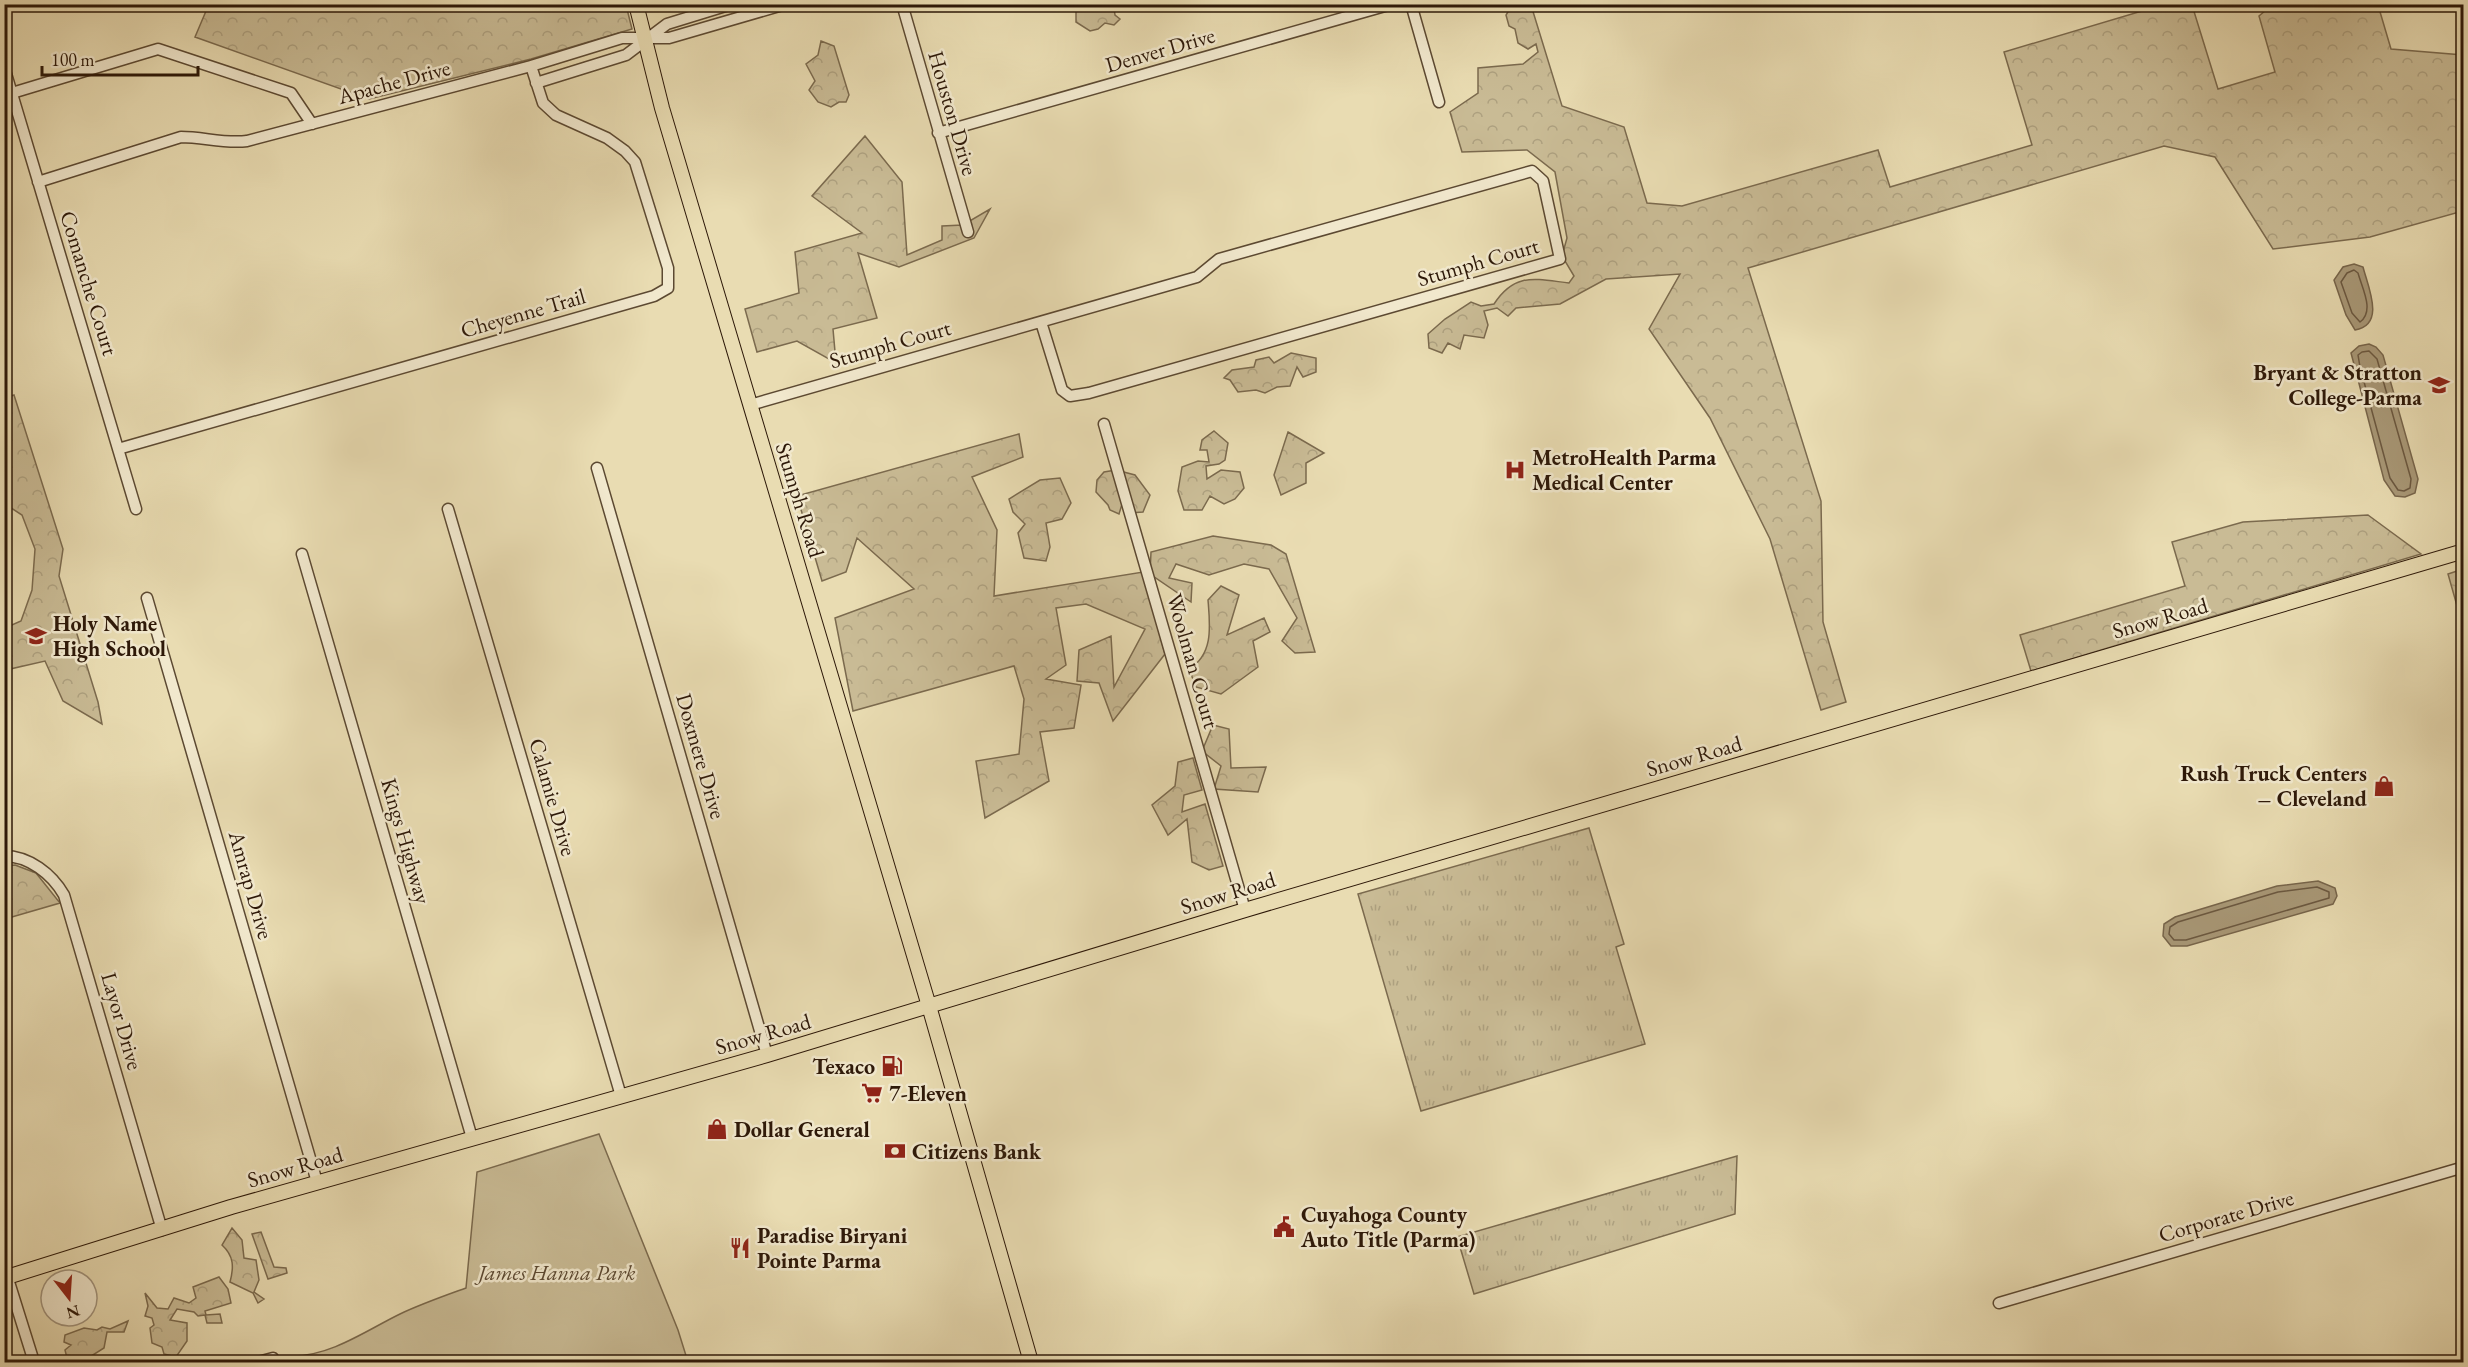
<svg xmlns="http://www.w3.org/2000/svg" width="2468" height="1367" viewBox="0 0 2468 1367" font-family="'EB Garamond',serif">
<style>
.grass{fill:url(#grass-tufts);stroke:#7b6a4e;stroke-width:1.5}
.forest{fill:url(#forest-crowns);stroke:#7b6a4e;stroke-width:1.5}
.park{fill:#c9bb95;stroke:#7b6a4e;stroke-width:1.5}
.water{fill:#a99978;stroke:#77654b;stroke-width:1.5}
.lines{fill:none;stroke-linecap:round;stroke-linejoin:round}
.shore{stroke:#6b5840;stroke-width:1.5}
.minor-casing{stroke:#5c4932;stroke-width:13}
.major-casing{stroke:#2d1808;stroke-width:16}
.minor{stroke:#f1e8cd;stroke-width:10}
.major{stroke:#e9dcb2;stroke-width:14}
.labels{text-anchor:middle;dominant-baseline:central;stroke-width:5;stroke-linejoin:round;paint-order:stroke}
.street-label{font-size:22px;fill:#2d1808;stroke:#f1e8cd}
.poi-label{font-size:22px;font-weight:bold;fill:#2d1808;stroke:#f1e8cd;text-anchor:start}
.park-label{font-size:22px;font-style:italic;fill:#5c4932;stroke:#f1e8cd}
</style>
<defs>
<pattern id="grass-tufts" width="24" height="20" patternUnits="userSpaceOnUse" patternTransform="scale(1.5)"><rect width="24" height="20" fill="#c9bb95"/><path d="M3 7l-1-3M5 7V3M7 7l1-3M15 17l-1-3M17 17v-4M19 17l1-3" fill="none" stroke="#ada07f"/></pattern>
<pattern id="forest-crowns" width="20" height="18" patternUnits="userSpaceOnUse" patternTransform="scale(1.5)"><rect width="20" height="18" fill="#c9bb95"/><path d="M2 6a3 3 0 1 1 6 0M12 15a3 3 0 1 1 6 0" fill="none" stroke="#ada07f"/></pattern>
</defs>
<rect width="100%" height="100%" fill="#e9dcb2"/>
<filter id="stains"><feTurbulence type="fractalNoise" baseFrequency=".00333" numOctaves="4"/><feColorMatrix values="0 0 0 0 .2 0 0 0 0 .09 0 0 0 0 .02 0 0 0 .5 -.17"/></filter>
<radialGradient id="worn" r=".72"><stop offset=".6" stop-color="#630" stop-opacity="0"/><stop offset="1" stop-color="#630" stop-opacity=".3"/></radialGradient>
<path class="grass" d="M1589,828l35,116 -8,3 29,97 -224,67 -63,-217z
M1737,1156l-2,58 -261,80 -17,-57z"/>
<path class="forest" d="M209,4l417,1 6,24 -101,30 -162,40 -174,-62z
M1083,5v-1l43,1 -12,3 1,7 5,4 -6,6 -9,-2 -7,6 -8,2 -14,-9v-10z
M1512,5h19l31,101 62,21 23,76 35,3 196,-56 12,37 142,-42 -28,-93 158,-47h30l26,84 57,-17 -16,-56 13,-11h106l13,44 72,6v156l-93,26 -97,12 -58,-92 -51,-11 -416,122 73,233 2,121 23,80 -25,8 -51,-171 -60,-121 -61,-89 31,-55 -74,5 -46,25 -44,4 -8,8 -11,-8 -13,3 4,14 -4,13 -20,-3 -4,14 -12,-6 -6,10 -13,-5 -1,-14 17,-15 26,-17 10,4 13,-2c21,-32 41,-25 75,-21l5,-7 -12,-20 5,-18 -12,-66 -28,-22 -65,2 -12,-40 28,-19v-25l45,-4 15,-12 -2,-8 -8,5 -10,-6 -3,-14 -6,-3 -3,-11z
M821,41l13,5 15,49 -3,7h-7l-8,5 -13,-5 -9,-12 6,-9 -9,-17 12,-9z
M865,136l37,46 5,73 35,-15v-14l21,-1 27,-16 -16,29 -75,29 -41,-14 19,65 -44,11 3,34 -39,-22 -40,11 -12,-43 54,-16 -4,-41 67,-19 -50,-37z
M1291,353l25,5v14l-13,5 -6,-10 -7,19 -13,1 -12,6 -9,-3 -18,2 -8,-12 -6,-2 8,-8 22,-3 2,-7 13,-3 5,6z
M14,395l49,154 -4,27 39,126 4,22 -39,-23 -18,-40 -35,8 -5,-17v-24l16,-7 11,-31 3,-41 -13,-34 -17,-11v-106z
M1214,431l14,12 -3,17 -6,4 -13,2 1,13 14,-9 19,2 4,16 -9,11 -11,5 -14,-8 -8,14h-18l-6,-19 4,-24 16,-6 11,1 -2,-12h-7l2,-10z
M1288,432l36,21 -18,10v20l-25,12 -7,-20z
M1019,434l4,23 -51,20 25,53 -3,66 149,-24 22,82 -52,67 -14,-38 -22,-2 2,-31 32,-14 3,51 31,-58 -59,-25 -30,4 10,57 -20,14 35,6 -7,43 -34,4 9,49 -64,37 -9,-57 43,-7 5,-55 -10,-33 -161,45 -18,-93 79,-29 -57,-51 -11,34 -24,9 -25,-85z
M1116,470l19,5 15,20 -7,17 -14,1 -6,-12 -4,13 -9,-4 -2,-5 -12,-13 1,-12 7,-8z
M1060,478l11,25 -9,16 -16,4 4,24 -4,14 -22,-3 -6,-25 7,-9 -12,-12 -4,-13 31,-19z
M2368,515l53,39 -390,117 -11,-36 165,-49 -13,-44 71,-20z
M1213,536l58,9 15,9 29,98 -20,1 -13,-12 15,-23 -28,-49 -25,-5 -35,11 -33,-11 -7,14 23,5 -1,19 -41,-28 1,-22z
M2463,569h1l-1,58 -15,-53z
M1221,586l18,9 -12,40 37,-17 6,14 -17,9 5,26 -37,27 -25,-7 -7,-18c25,-15 21,-44 19,-69z
M1213,725l16,4 2,39 35,-1 -8,25 -44,-3 7,-23 -19,-15z
M1193,758l9,32 -18,5 -2,17 23,-8 18,62 -14,4 -17,-8 -5,-43 -19,16 -16,-30 23,-19 3,-24z
M15,865l21,8 24,30 -55,16v-53z
M232,1228l10,12 2,18 12,2 3,20 -5,12 10,7 -6,4 -5,-10 -23,-11c4,-15 4,-26 -8,-37z
M261,1232l13,35 12,1 1,5 -19,6 -16,-45z
M219,1277l9,12 3,14 -26,8 1,4 14,-1 2,9h-15l-2,-8 -7,1 -4,-4 -17,-3 -7,11 17,3v18l-11,16 -12,-3 -2,-7 -10,-4 -2,-15 4,-3 -2,-7 -7,-2 3,-10 -3,-13 12,15 11,1 6,-11 15,5 7,-5 -3,-11z
M128,1321l-4,11h-17l-3,16 -19,12 -11,-1 1,3h-7l-3,-12 6,-5 -7,-3 1,-7 19,-7 13,2 5,-3 8,2z"/>
<path class="park" d="M599,1134l79,196 10,32h-395v-6c38,0 74,-26 107,-42 21,-10 44,-18 66,-26l11,-116z"/>
<path class="water" d="M2354,264l9,3c5,20 23,58 -8,63l-9,-15 -12,-35 9,-13z
M2369,344l7,3 7,8 35,124 -3,14 -10,4 -10,-1 -11,-16 -29,-112 -4,-15 8,-7z
M2318,881l17,7 2,8 -4,8 -146,42h-16l-8,-10 1,-12 11,-7 102,-31z"/>
<g class="lines">
<path class="shore" d="M2354,270l4,3c4,15 17,38 2,49l-8,-9 -11,-31 6,-9z
M2369,351l8,8 34,120 -1,9 -6,3 -6,-1 -8,-12 -30,-111 -2,-12 4,-3z
M2317,887l12,5v6l-143,42h-12l-5,-6 1,-7 8,-5 100,-30z"/>
<defs>
<path id="minor" d="M902,4l66,228
M1411,4l28,98
M4,67l132,442
M536,83l90,-28 41,-31 65,-20
M12,93l146,-44 133,44 21,31
M938,133l454,-129
M38,182l143,-45c22,0 44,7 66,4l284,-75 91,-28h47l117,-34
M750,405l447,-128 22,-18 313,-88 11,10 17,78 -471,134 -19,3 -8,-6 -21,-68
M1104,424l141,486
M118,449l536,-153 14,-8v-20l-33,-106 -10,-11 -18,-13 -51,-23 -13,-12 -12,-37
M597,468l170,587
M448,509l173,587
M302,554l170,584
M147,598l170,584
M4,856c25,0 48,18 60,39l98,335
M4,1266l30,96
M1999,1303l465,-136
M258,1362l15,-4"/>
<path id="major" d="M636,4l26,104 267,898 102,356
M4,1278l227,-71 536,-152 478,-145 1219,-359"/>
</defs>
<use href="#minor" class="minor-casing"/>
<use href="#major" class="major-casing"/>
<use href="#minor" class="minor"/>
<use href="#major" class="major"/>
</g>
<defs>
<symbol id="university-bare" viewBox="-9 -9 18 18"><path d="M0-5L7-2L0 1L-7-2ZM-4 1L0 2.5L4 1V4Q0 6-4 4Z" fill="#8f2418" stroke="#f1e8cd" stroke-width="2.5" paint-order="stroke"/></symbol>
<symbol id="hospital-bare" viewBox="-9 -9 18 18"><path d="M-5-5h3v3.5h4V-5h3V5h-3V1.5h-4V5h-3Z" fill="#8f2418" stroke="#f1e8cd" stroke-width="2.5" paint-order="stroke"/></symbol>
<symbol id="school-bare" viewBox="-9 -9 18 18"><path d="M0-5L7-2L0 1L-7-2ZM-4 1L0 2.5L4 1V4Q0 6-4 4Z" fill="#8f2418" stroke="#f1e8cd" stroke-width="2.5" paint-order="stroke"/></symbol>
<symbol id="shop-bare" viewBox="-9 -9 18 18"><path d="M-5-2.5h2.3a2.7 3.5 0 0 1 5.4 0H5L5.5 6h-11ZM-1.5-2.5h3a1.5 2.3 0 0 0-3 0Z" fill="#8f2418" stroke="#f1e8cd" stroke-width="2.5" paint-order="stroke"/></symbol>
<symbol id="fuel-bare" viewBox="-9 -9 18 18"><path d="M-5.5-6h7V0h2V4h1.3V-2.5L3-4.5l.8-.8L6-3V5H2.5V1h-1V6h-7ZM-4.2-4.7v3.2H.2V-4.7Z" fill="#8f2418" stroke="#f1e8cd" stroke-width="2.5" paint-order="stroke"/></symbol>
<symbol id="supermarket-bare" viewBox="-9 -9 18 18"><path d="M-6-5.5h2.5l.6 2H6L4.5 2H-2.5L-4.4-4H-6ZM-1.5 3.2a1.3 1.3 0 1 0 .1 0ZM3 3.2a1.3 1.3 0 1 0 .1 0Z" fill="#8f2418" stroke="#f1e8cd" stroke-width="2.5" paint-order="stroke"/></symbol>
<symbol id="bank-bare" viewBox="-9 -9 18 18"><path d="M-6-4H6V4H-6ZM0-2.3a2.3 2.3 0 1 0 0 4.6a2.3 2.3 0 1 0 0-4.6Z" fill="#8f2418" stroke="#f1e8cd" stroke-width="2.5" paint-order="stroke"/></symbol>
<symbol id="civic-bare" viewBox="-9 -9 18 18"><path d="M-.6-6.5H3V-4.5H.6V-3L4-1V1h2V6H-6V1h2V-1L-.6-3ZM-1.2 2.5V6h2.4V2.5Z" fill="#8f2418" stroke="#f1e8cd" stroke-width="2.5" paint-order="stroke"/></symbol>
<symbol id="restaurant-bare" viewBox="-9 -9 18 18"><path d="M-5-6h1v4h1v-4h1v4h1v-4h1v5L-1.5 .5V6h-2V.5L-5-1ZM5-6V6H3V1.5H1.5Q1.5-4 5-6Z" fill="#8f2418" stroke="#f1e8cd" stroke-width="2.5" paint-order="stroke"/></symbol>
</defs>
<g fill-rule="evenodd">
<use href="#university-bare" x="2424" y="370" width="30" height="30"/>
<use href="#hospital-bare" x="1500" y="455" width="30" height="30"/>
<use href="#school-bare" x="21" y="621" width="30" height="30"/>
<use href="#shop-bare" x="2369" y="771" width="30" height="30"/>
<use href="#fuel-bare" x="877" y="1051" width="30" height="30"/>
<use href="#supermarket-bare" x="857" y="1078" width="30" height="30"/>
<use href="#shop-bare" x="702" y="1114" width="30" height="30"/>
<use href="#bank-bare" x="880" y="1136" width="30" height="30"/>
<use href="#civic-bare" x="1269" y="1212" width="30" height="30"/>
<use href="#restaurant-bare" x="725" y="1233" width="30" height="30"/>
</g>
<g class="labels">
<g class="street-label">
<text transform="translate(1160 50) rotate(-16)">Denver Drive</text>
<text transform="translate(394 82) rotate(-15)">Apache Drive</text>
<text transform="translate(953 113) rotate(74)">Houston Drive</text>
<text transform="translate(1478 262) rotate(-16)">Stumph Court</text>
<text transform="translate(89 283) rotate(73)">Comanche Court</text>
<text transform="translate(523 313) rotate(-16)">Cheyenne Trail</text>
<text transform="translate(890 344) rotate(-16)">Stumph Court</text>
<text transform="translate(800 500) rotate(73)">Stumph Road</text>
<text transform="translate(2160 618) rotate(-16)">Snow Road</text>
<text transform="translate(1193 661) rotate(74)">Woolman Court</text>
<text transform="translate(701 756) rotate(74)">Doxmere Drive</text>
<text transform="translate(1694 756) rotate(-16)">Snow Road</text>
<text transform="translate(553 797) rotate(74)">Calamie Drive</text>
<text transform="translate(406 841) rotate(74)">Kings Highway</text>
<text transform="translate(251 885) rotate(74)">Amrap Drive</text>
<text transform="translate(1228 893) rotate(-17)">Snow Road</text>
<text transform="translate(122 1021) rotate(74)">Layor Drive</text>
<text transform="translate(763 1034) rotate(-16)">Snow Road</text>
<text transform="translate(295 1167) rotate(-16)">Snow Road</text>
<text transform="translate(2226 1216) rotate(-16)">Corporate Drive</text>
</g>
<g class="poi-label">
<text x="2422" y="372" text-anchor="end">Bryant &amp; Stratton<tspan x="2422" dy="25">College-Parma</tspan></text>
<text x="1532" y="457">MetroHealth Parma<tspan x="1532" dy="25">Medical Center</tspan></text>
<text x="53" y="623">Holy Name<tspan x="53" dy="25">High School</tspan></text>
<text x="2367" y="773" text-anchor="end">Rush Truck Centers<tspan x="2367" dy="25">– Cleveland</tspan></text>
<text x="875" y="1066" text-anchor="end">Texaco</text>
<text x="889" y="1093">7-Eleven</text>
<text x="734" y="1129">Dollar General</text>
<text x="912" y="1151">Citizens Bank</text>
<text x="1301" y="1214">Cuyahoga County<tspan x="1301" dy="25">Auto Title (Parma)</tspan></text>
<text x="757" y="1235">Paradise Biryani<tspan x="757" dy="25">Pointe Parma</tspan></text>
</g>
<g class="park-label">
<text x="557" y="1272">James Hanna Park</text>
</g>
</g>
<rect width="2468" height="1367" fill="none" stroke="#e9dcb2" stroke-width="24"/>
<rect x="6" y="6" width="2456" height="1355" fill="none" stroke="#2d1808" stroke-width="3"/>
<rect x="12" y="12" width="2444" height="1343" fill="none" stroke="#2d1808" stroke-width="1.5"/>
<g transform="translate(69 1298) rotate(163)"><circle r="28" fill="#f1e8cd" stroke="#a3957e" stroke-width="1.5"/>
<path d="M0-4.5L10 22L0 15L-10 22Z" fill="#8f2418"/>
<text y="-9" font-size="16" font-weight="bold" text-anchor="middle" fill="#2d1808">N</text>
</g>
<path d="M42 66v9h156v-9" fill="none" stroke="#2d1808" stroke-width="3"/>
<text x="51" y="66" font-size="18" fill="#2d1808" stroke="#f1e8cd" stroke-width="4.5" paint-order="stroke">100 m</text>
<rect width="100%" height="100%" filter="url(#stains)"/>
<rect width="100%" height="100%" fill="url(#worn)"/>
</svg>
